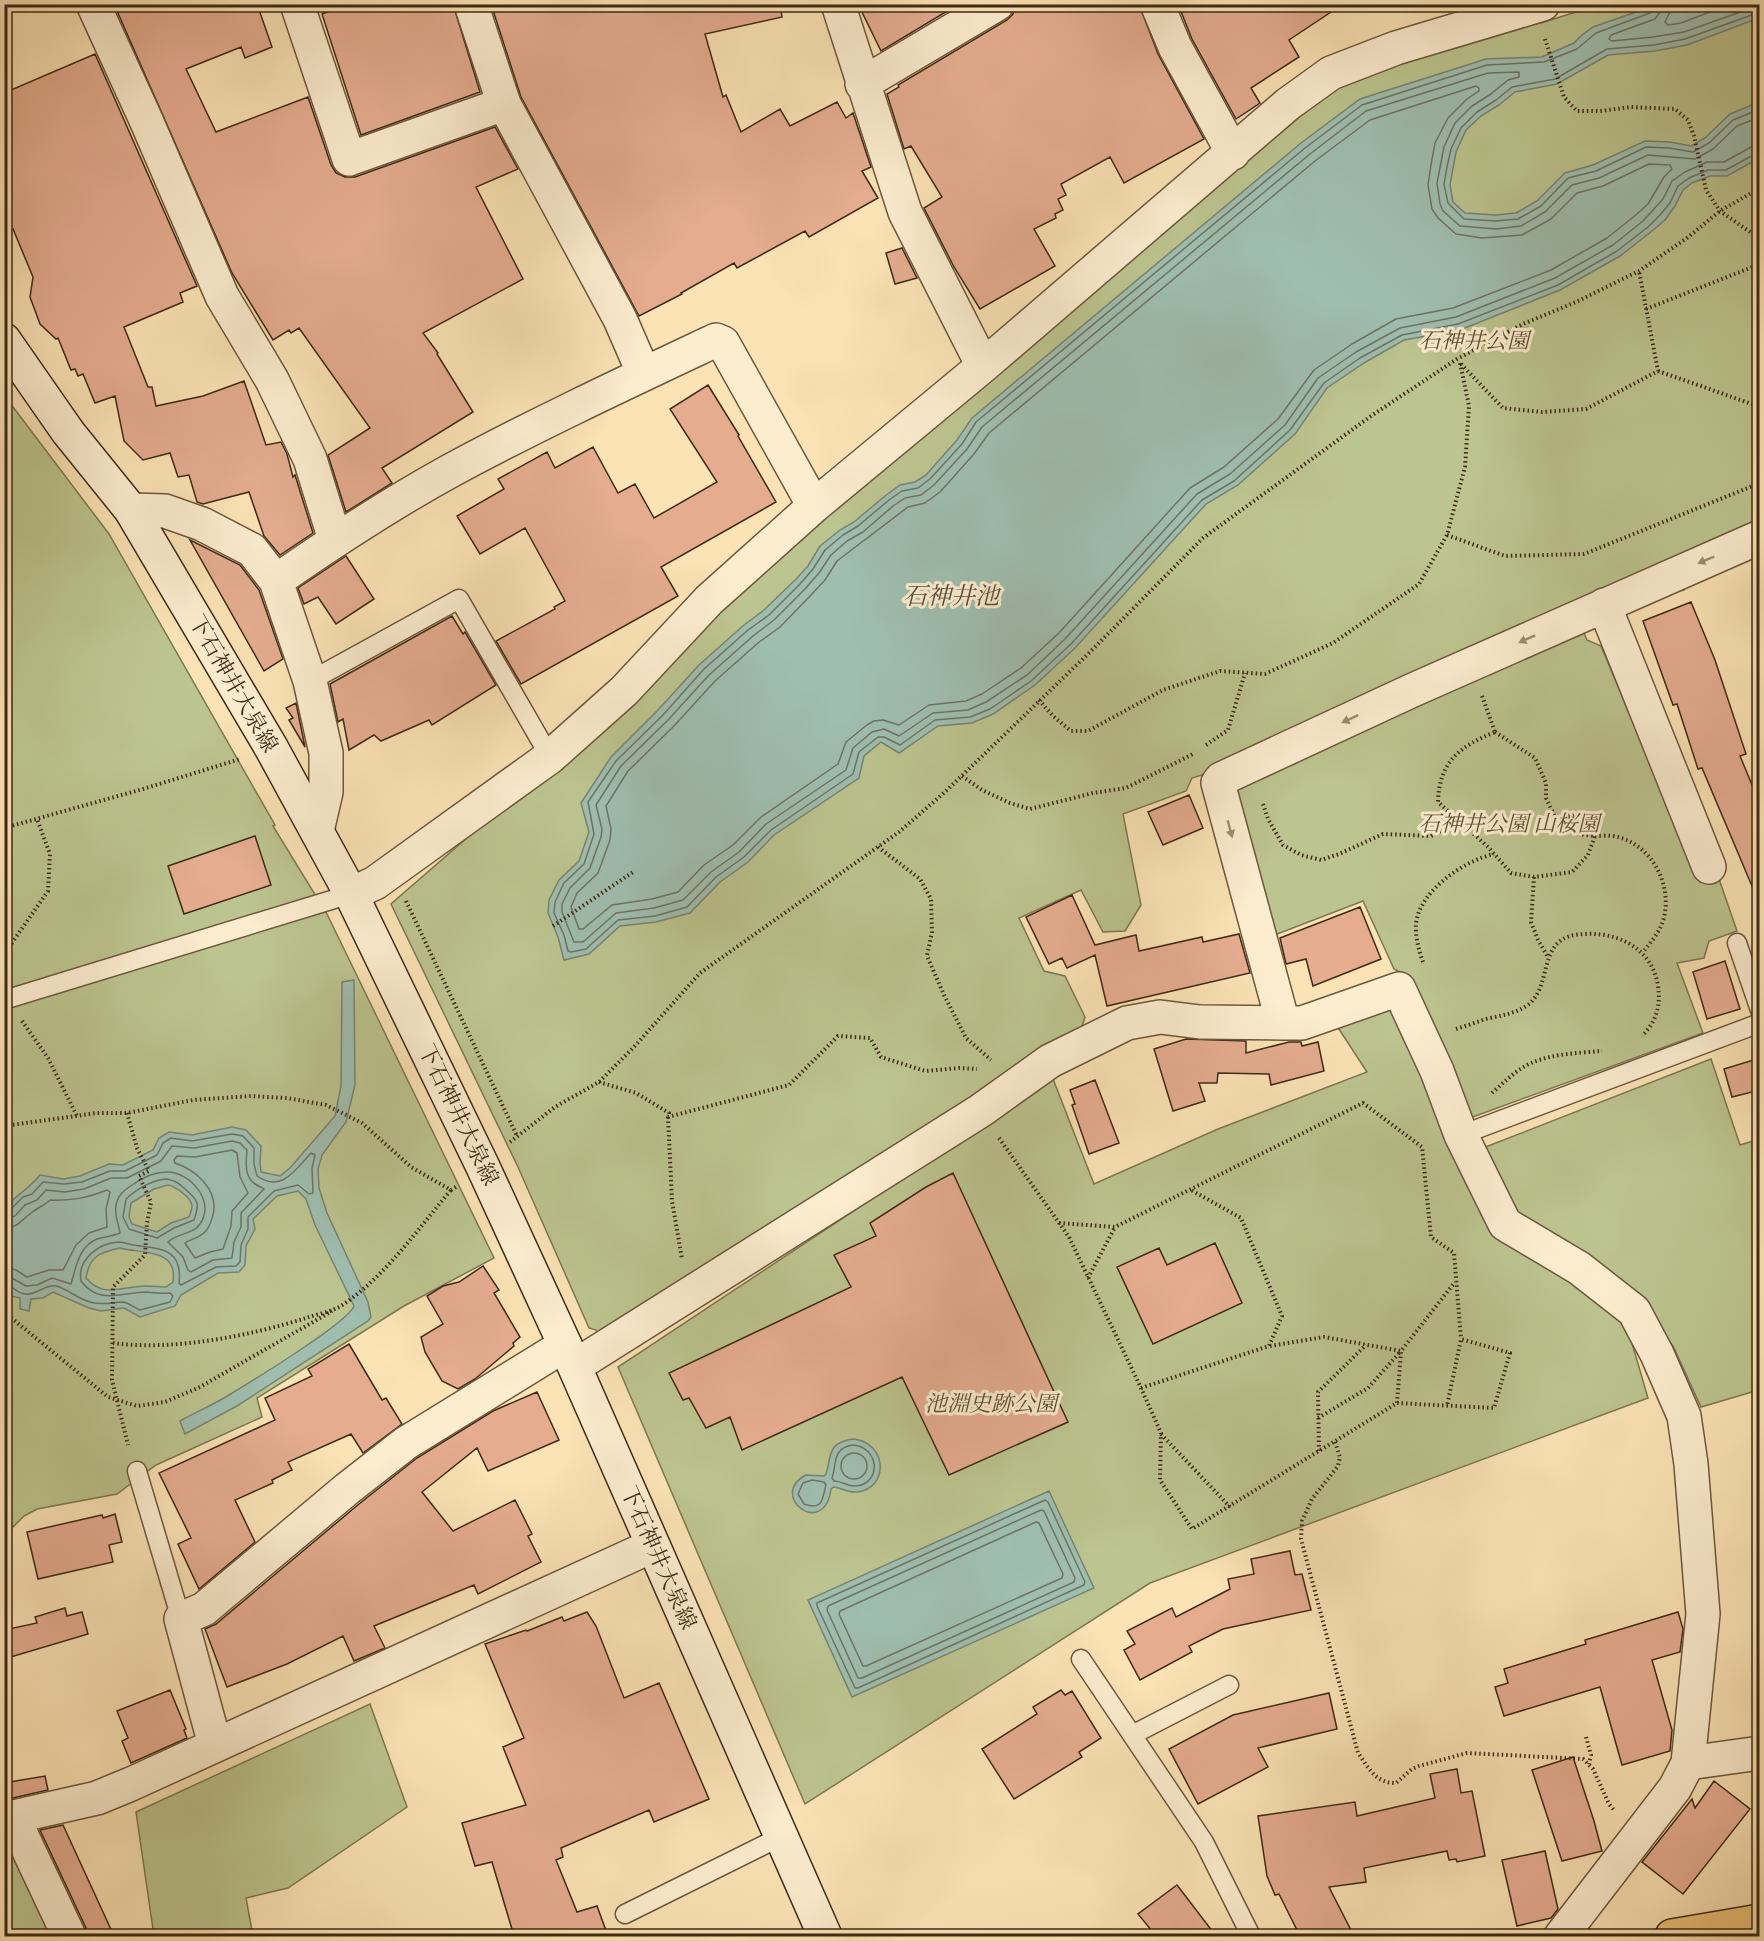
<svg xmlns="http://www.w3.org/2000/svg" width="1764" height="1941" viewBox="0 0 1764 1941" font-family="'IM FELL DW Pica','Noto Serif JP',serif">
<style>
.green{fill:#bcc48f;stroke:#7d7752;stroke-width:1.5}
.water{fill:#9fbeb0;stroke:#788372;stroke-width:1.5;fill-rule:evenodd}
.lines{fill:none;stroke-linecap:round;stroke-linejoin:round}
.shore{stroke:#6e7462;stroke-width:1.5}
.building{fill:#e5ac90;stroke:#3e2a15;stroke-width:1.5}
.service-casing{stroke:#6d583d;stroke-width:21}
.minor-casing{stroke:#6d583d;stroke-width:36}
.secondary-casing{stroke:#3e2a15;stroke-width:36}
.primary-casing{stroke:#3e2a15;stroke-width:36}
.path{stroke:#3e2a15;stroke-width:4;stroke-dasharray:1.5 3;stroke-linecap:butt}
.service{stroke:#fcedcf;stroke-width:18}
.minor{stroke:#fcedcf;stroke-width:33}
.secondary{stroke:#fcedcf;stroke-width:33}
.primary{stroke:#eec27a;stroke-width:33}
.oneway{fill:#9d8c72}
.labels{text-anchor:middle;dominant-baseline:central;stroke-width:6;stroke-linejoin:round;paint-order:stroke}
.park-label{font-size:22px;font-style:italic;fill:#5e5034;stroke:#fcedcf}
.street-label{font-size:22px;fill:#3e2a15;stroke:#fcedcf}
.water-label{font-size:24px;font-style:italic;fill:#564f3c;stroke:#fcedcf}
</style>
<rect width="100%" height="100%" fill="#fbe3b5"/>
<filter id="stains"><feTurbulence type="fractalNoise" baseFrequency=".00333" numOctaves="4"/><feColorMatrix values="0 0 0 0 .2 0 0 0 0 .09 0 0 0 0 .02 0 0 0 .5 -.17"/></filter>
<radialGradient id="worn" r=".72"><stop offset=".6" stop-color="#630" stop-opacity="0"/><stop offset="1" stop-color="#630" stop-opacity=".3"/></radialGradient>
<path class="green" d="M1598,5h161v550l-65,6 -10,29 -35,7 -68,29 6,14 14,6 99,236 18,-6 19,55 -28,10 -5,17 -27,5 26,70 -233,85 -60,-141 -16,-8 -31,-68 -91,35 -67,-162 -13,4 -6,13 -63,23 18,91 -16,26 -22,1 -22,-42 -62,28 25,53 21,5 20,41 -7,23 -478,299 -4,-9 -7,-2 -71,-161 -127,-263 162,-141 160,-157 276,-234 349,-287 175,-59 28,-3z
M4,395l105,139 166,291 -2,1 54,88 167,344 -90,48 -147,92 5,19 -106,48 -39,29 -80,15 -13,7 -19,19 6,31 -1,20 -6,-4z
M1381,1005l17,5 98,220 129,89 23,79 -498,185 -345,221 -187,-437 435,-288 41,105 124,-55 149,-57 -32,-49z
M1711,1059l29,86 19,-6v251l-58,17 -28,-61 -40,-47 -117,-80 -33,-71z
M370,1704l37,103 -119,81 -42,10 7,38h-99l-18,-124z
M4,1838l48,98h-47z"/>
<path class="water" d="M1656,5h103v13l-72,27 -32,6 -47,4 -51,29 -42,8 -16,13 -18,11 -15,14 -10,22 -6,33 3,17 12,11 31,2 20,-2 21,-12 28,-28 28,-8 52,-24 25,1 21,4 14,-8 25,-24 29,-12v56l-32,18h-17l-18,7 -9,7 -8,16 -10,14 -13,11 -32,25 -60,34 -100,40 -56,10 -40,23 -37,25 -32,46 -57,51 -32,19 -131,144 -40,37 -42,29 -21,9 -34,3 -39,27 -18,-11 -17,14 -5,22 -85,57 -26,27 -28,20 -30,31 -34,9 -36,4 -31,28 -25,6 -6,-23 -10,-24 1,-13 10,-20 20,-19 10,-29 -8,-29 30,-46 47,-47 41,-45 45,-40 20,-15 32,-31 12,-13 12,-20 20,-16 14,-8 31,-26 15,-11 15,-3 11,-7 31,-35 15,-22 329,-275 59,-44 126,-40 56,-2 32,-14 8,-8 11,-8z
M354,980l1,105 -9,37 -24,33 -4,14 1,19 8,25 41,89 3,15 -3,4 -131,85 -52,28 -5,-13c16,-9 33,-16 49,-26 20,-12 120,-73 125,-89l-39,-81 -9,-26 -8,-8 -21,5 -24,23 2,10 -9,17 -1,19 -6,7 -21,1 -37,22 -6,11 -35,11 -16,-9 -23,3 -12,-3 -36,-16 -10,6 -12,1 -2,12 -9,-2v-11l-9,-2 -6,-8v-80c11,-13 24,-19 35,-33l23,4 17,-3 29,-12 14,1 30,-15 6,-12 10,-6 23,3 40,-8 14,3 15,16 -1,17 1,9 19,4 10,-8 45,-52 6,-30 1,-104zM168,1185c8,2 23,12 24,21 0,4 -2,7 -3,11l-18,6 -14,9 -25,-8 -3,-7 2,-14 23,-14zM120,1248c23,6 58,0 53,34l-7,5c-6,0 -13,-1 -20,-1 -23,0 -42,13 -60,-8 3,-22 15,-26 34,-30z
M853,1439c34,3 37,49 4,53 -9,1 -15,-4 -23,-5l-3,2c-7,51 -64,6 -25,-14l18,1 2,-2c6,-18 0,-31 27,-35z
M1049,1491l45,97 -242,109 -44,-97z"/>
<g class="lines">
<path class="shore" d="M1654,4l-1,5 -3,4 -54,20 -19,16 -33,13 -57,3 -125,40 -57,43 -329,274 -14,22 -32,35 -12,9 -16,3 -13,9 -31,26 -15,9 -18,15 -12,19 -13,15 -31,31 -21,15 -44,39 -41,46 -47,46 -28,41 6,32 -10,30 -20,19 -9,19 -1,11 10,22 4,16 3,1 15,-3 32,-29 37,-4 32,-9 29,-30 28,-20 27,-27 82,-56 6,-22 19,-15h6l16,8 35,-25 35,-3 20,-8 41,-28 40,-37 131,-144 32,-19 56,-51 34,-47 36,-25 42,-23 56,-11 100,-39 59,-34 31,-24 12,-12 10,-12 8,-17 11,-8 19,-8h18l29,-16 5,-1
M1662,4l-2,8 -5,7 -44,16 -2,4 3,2 41,-4 31,-5 76,-27
M1671,4l-2,10 -4,8 3,3 13,-2 50,-19
M1760,12l-75,27 -31,6 -47,4 -52,30 -43,8 -16,13 -19,12 -16,16 -10,21 -4,18 -3,17 4,19 16,16 32,2 22,-2 23,-13 27,-28 28,-7 50,-24 23,1 24,4 16,-9 24,-23 27,-11
M1476,86l3,2v3l-12,8 -19,19 -13,25 -4,22 -3,20 4,24 6,9 18,16 26,4 40,-3 29,-16 26,-26 26,-7 46,-22 21,1 2,4 -8,8 -16,27 -11,10 -30,24 -56,32 -98,38 -57,11 -44,25 -38,26 -36,49 -54,48 -34,21 -131,145 -38,35 -39,26 -16,7 -37,4 -30,20 -16,-5 -9,1 -7,4 -21,17 -8,22 -77,53 -28,28 -29,20 -26,27 -26,7 -40,6 -29,24h-4l-8,-22 6,-14 21,-20 12,-33 1,-11 -5,-23 22,-35 46,-45 41,-45 43,-38 22,-16 31,-32 14,-15 12,-19 71,-54 17,-4 15,-11 34,-38 15,-21 326,-272 55,-41z
M1760,117l-23,9 -24,23 -18,10 -47,-4 -49,23 -27,7 -27,27 -24,14 -25,3 -36,-3 -17,-15 -3,-7 -3,-21 7,-36 11,-24 17,-17 19,-12 17,-14 11,-3v-5l-31,1 -122,38 -56,43 -328,273 -15,22 -33,36 -13,10 -16,3 -12,8 -30,26 -16,9 -16,14 -12,18 -14,16 -31,31 -21,16 -44,39 -41,45 -47,46 -25,39 6,24 -1,8 -11,31 -20,20 -8,16v8l12,30h9l33,-29 38,-5 29,-8 28,-28 28,-20 27,-28 80,-54 7,-22 19,-16 12,-3 15,7 34,-23 35,-3 18,-8 41,-27 38,-36 132,-145 33,-20 55,-49 33,-47 38,-26 44,-24 56,-11 99,-39 58,-33 30,-24 20,-22 9,-18 13,-9 22,-10h17l27,-15 9,-2
M232,1150l5,3 3,24 8,16 -16,18 -1,15 -8,23 -13,3 -15,6 -10,-15c6,-4 14,-5 20,-11 5,-5 6,-11 8,-17 6,-25 -17,-45 -38,-52l-1,-3 3,-4 18,1z
M167,1179c9,2 12,4 18,10 13,11 15,14 9,31l-20,8 -17,10 -28,-9 -6,-12 3,-18c11,-10 26,-19 41,-20z
M4,1212l6,-2 13,-13 9,-3 11,-12 21,2 18,-2 28,-11h15l32,-16 6,-12 8,-5 21,3 40,-7 11,2 11,12v16l3,12c25,17 38,-6 54,-23l4,2 -3,13 1,25 -4,1 -11,-9 -24,6 -26,26v12l-7,16 -1,17 -4,4 -20,1 -35,18 -2,-2c4,-36 -20,-34 -46,-38 -5,-1 -9,-3 -14,-3 -20,1 -42,17 -38,39 19,25 40,11 66,11 8,1 15,2 23,1l3,3 -3,6 -30,8c-5,-2 -11,-7 -17,-8 -11,0 -21,4 -33,0 -12,-3 -22,-13 -34,-16 -11,-2 -20,10 -31,8 -9,-1 -12,-9 -21,-10
M4,1219l11,-3 10,-11 12,-5 9,-10 19,2 19,-3 27,-11h16l34,-17 11,-15 22,2 38,-7 8,2 7,7c-1,11 -3,27 8,34 3,2 6,3 9,5l-23,24v14l-7,15 -2,16 -19,2 -22,12 -3,-2 -5,-13 -15,-15c9,-9 26,-8 32,-18 16,-23 -10,-52 -33,-52 -13,0 -25,6 -35,13 -9,6 -15,11 -16,21 -2,11 3,18 4,27 -7,3 -15,4 -23,6 -19,8 -21,29 -26,45l-19,-6 -15,7 -11,1 -14,-8 -8,-2
M4,1228c14,0 16,-7 26,-14 6,-6 14,-8 20,-14 21,1 37,-2 57,-10l3,2 -4,17 1,18 -18,6 -13,12 -13,25h-14l-22,7 -11,-7 -12,-3
M853,1445c26,2 29,37 4,41 -9,1 -15,-5 -23,-5l-2,-3c5,-15 0,-30 21,-33z
M841 1466a13 13 0 1 1 26 0a13 13 0 1 1-26 0Z
M812,1480l12,2 2,3c-4,13 -2,26 -22,19l-6,-10 5,-11z
M1045,1500l3,2 37,80 -1,3 -226,103h-3l-38,-82v-3z
M1041,1510l3,1 31,67 -1,4 -212,96h-4l-31,-68 1,-4z
M1036,1522l3,1 24,51 -1,4 -196,88h-3l-24,-52 1,-3z"/>
</g>
<path class="building" d="M114,4h143l15,43 -27,11 -4,-11 -55,22 30,63 92,-35 23,68 5,8 9,4h10l140,-50 23,42 -42,18 47,92 -100,54 15,20 -1,1 36,58 -91,56 10,15 -46,29 -18,-57 42,-27 -71,-100 -8,5 -2,-3 -16,10 -41,-67z
M330,4h123l27,88 -119,43 -39,-121 10,-4z
M491,4h289l2,13 -77,17 18,63 3,-2 15,37 39,-23 10,17 47,-24 9,16 7,-5 18,54 -9,4 16,27 -69,39 -4,-6 -68,37 -3,-5 -53,30 1,1 -43,22 -118,-219z
M858,4h101l-78,47z
M1016,4h123l19,50 46,85 -80,44 -14,-26 -49,27 5,11 -8,4 5,11 -8,4 1,4 -22,11 21,37 -75,43 -26,-42 -30,-59 18,-11 -31,-51 -7,3 -17,-55 12,-7 -1,-2 109,-65 6,-6z
M1178,4h165l-54,36 10,17 -48,31 9,15 -24,16 -44,-80z
M95,54l102,232 -17,7 3,9 -59,25 24,60h4l4,19 47,-10 41,-15 22,64 15,-3 6,12 6,23 2,-2 18,58 -33,22 -16,-19 -15,-44 -46,12 -6,-2 -8,-27 -11,2 -8,-24 -27,7 -19,-19 -9,-45 -20,7 -12,-29 -5,2 -3,-7 -4,1 -13,-32 -2,1 -16,-15 -10,-27 3,-20 -20,-48 -9,3v-139z
M902,248l15,30 -22,6 -9,-31z
M708,385l31,50 -1,1 38,66 -115,65 17,29 -157,88 -25,-43 59,-32 -1,-2 11,-6 -40,-73 -45,26 -23,-38 47,-27 -6,-10 49,-27 8,16 38,-21 25,46 17,-9 19,34 63,-36 -47,-73z
M190,540l50,25 19,25 24,69 -19,12z
M346,556l28,43 -38,25 -18,-27 -14,7 -6,-16z
M1691,602l24,58 31,94 -6,2 20,48v101l-58,-137 -4,1 -21,-65 -4,1 -30,-84z
M452,616l11,18 2,-2 31,53 -64,40 -3,-5 -48,21 -7,-6 -25,15 -6,-31 -5,3 -8,-38z
M296,703l9,44 -16,-27 4,-2 -7,-10z
M1189,795l14,33 -40,17 -15,-33z
M255,836l16,49 -87,29 -16,-48z
M1072,895l23,50 41,-10 3,16 63,-14 1,5 36,-8 11,39 -143,33 -12,-51 -28,13 -5,-10 -13,6 -23,-47z
M1360,907l21,52 -68,27 -7,-27 -20,5 -6,-26z
M1725,961l15,48 -33,10 -14,-47z
M1186,1039l60,2v12l43,-11h12l1,4 16,-4 6,29 -53,14 -2,-11 -51,-1 -1,10h-18l6,18 -32,10 -19,-62z
M1760,1058v32l-28,7 -8,-28z
M1095,1080l24,63 -30,11 -17,-49 3,-1 -5,-14z
M953,1173l115,249 -119,53 -47,-98 -160,73 -12,-33 -24,11 -17,-30 -6,2 -14,-27 182,-86 -17,-32 42,-19 -6,-13 56,-36z
M1215,1243l27,60 -89,41 -36,-77 42,-19 8,17z
M483,1266l16,24 -5,3 26,44 -7,6 1,3 -39,33 -17,10 -16,-8 -17,-29 -4,-15 22,-13 -16,-28 16,-10 16,-4z
M349,1344l33,56 4,-2 16,26 -39,29 -12,-19 -63,28 4,8 -20,10 1,3 -38,17 20,42 -56,47 -21,-45 13,-6 -32,-65 116,-53 -10,-22 47,-22 -4,-7z
M537,1392l22,48 -71,31 -11,-23 -55,44 31,39 62,-31 17,34 -4,2 13,26 -63,32 -4,-9 -100,41 11,22 -31,13 -11,-25 -56,28 -60,23 -22,-58 11,-5 143,-120 58,-46 76,-47z
M115,1514l7,28 -13,3 4,17 -75,17 -11,-47 75,-17 1,3z
M1290,1551l5,24 7,-1 9,36 -88,19 -34,17 3,6 -52,28 -16,-30 11,-6 -8,-13 45,-23 4,9 54,-28 -2,-10 26,-5 -3,-15z
M65,1608l2,8 15,-4 6,22 -84,25v-29l33,-7 -2,-6z
M587,1612l9,14 28,72 35,-15 50,116 -55,23 -5,-12 -88,38 2,9 -7,3 21,52 20,-6 11,30h-94l-22,-74 -17,4 -13,-43 64,-18 -23,-58 21,-9 -39,-94 41,-14 1,1 35,-14 2,4z
M1678,1612l5,17 -3,23 -28,8 20,70 -2,21 -48,14 -22,-78 -96,29 -9,-29 13,-4 -4,-14 82,-25 -1,-4z
M170,1690l16,39 -2,1 3,8 -56,25 -9,-22 6,-3 -11,-27z
M1061,1690l4,5 7,-4 29,47 -22,14 3,5 -68,42 -32,-50 55,-35 -4,-7z
M1329,1693l8,36 -79,19 10,19 -70,37 -29,-55 64,-34z
M1573,1757l21,64 8,30 -40,10 -30,-91z
M1457,1769l4,24 11,-2 13,65 -28,6 -1,-3 -7,1 -2,-9 -83,17 2,14 -37,5 25,49h-54l-21,-42 -4,1 -8,-19 -9,-60 97,-14 2,14 78,-18 -5,-24z
M45,1776l3,14 -44,10v-17z
M1714,1781l36,28 -67,85 -41,-32 50,-63 3,9z
M63,1825l51,111h-26l-2,-8 -46,-98z
M1545,1851l13,58 -7,9 -34,8 -15,-66z
M1177,1885l39,51h-60l-18,-22z"/>
<g class="lines">
<defs>
<path id="service" d="M310,681l149,-82 91,158
M1737,943l23,67
M4,1000l347,-106
M1461,1135l299,-112
M137,1471l44,148
M1081,1659l123,183 47,94
M1132,1735l97,-50
M625,1914l155,-77"/>
<path id="minor" d="M93,4l53,116 76,176 50,84 38,79 25,81
M297,4l52,155 155,-55
M471,4l33,100 116,215 24,55
M838,4l67,208 78,154
M1157,4l18,43 58,106
M862,84l135,-80
M131,510l34,1 37,13 50,26 24,31 34,100 16,72v39l-9,39
M276,581c56,-39 114,-77 174,-110 87,-47 177,-89 266,-131l7,3 91,163
M1604,605l105,262
M351,894l24,-11 175,-126 74,-66 85,-91 105,-94 169,-140 305,-262 43,-31 65,-25 147,-44
M1283,1023h19l97,-34 38,82 24,64 44,89 74,44 55,43 23,43 27,62 7,48 12,150 -15,149 -13,25 -114,148
M575,1366l405,-255 70,-50 77,-38 33,-6 40,5 83,1 -65,-240 3,-4 192,-89 347,-153
M215,1745l-34,-126 23,-10 143,-120 59,-46 159,-98
M1688,1763l72,-10
M13,1817l56,119
M4,1819l93,-21 34,-14 521,-238"/>
<path id="secondary" d="M4,340l64,92 63,78 141,239 79,145 132,273 82,178 260,591"/>
<path id="primary" d="M1672,1936l88,-15"/>
</defs>
<use href="#service" class="service-casing"/>
<use href="#minor" class="minor-casing"/>
<use href="#secondary" class="secondary-casing"/>
<use href="#primary" class="primary-casing"/>
<path class="path" d="M1545,39l19,58 13,14h23l31,-4 44,2 13,11 6,16 12,54 14,21 40,28
M1646,309l114,-45
M1461,364l42,44 39,4 44,-3 72,-38 -19,-100
M1658,371l102,36
M1447,535l58,21 79,-2 176,-71
M1482,696l13,36
M1039,700l14,16 18,15h17l75,-41 57,-19 45,3 68,-31 86,-59 28,-49 18,-68 4,-61 -9,-43
M1495,732l40,26 11,25v15l10,21 23,15 16,2 -7,19 -16,17 -38,5 -23,-4 -23,-26 -50,-45c1,-40 22,-56 57,-70z
M1206,745l22,-15 17,-57
M962,776l20,14 28,13 20,6 63,-16 33,-5 69,-35
M1263,804l5,15 15,26 18,10 20,5 18,-6 44,-20 48,2 26,-14
M4,828l139,-39 97,-30
M1595,836c7,0 16,-1 23,1 34,9 54,47 46,80 -3,14 -13,25 -21,35
M878,847l42,32 11,20 1,33 -5,24 17,39 22,43 25,22
M1534,877l-3,45 7,18 10,17
M406,901l111,235
M553,926l80,-54
M1423,962c-4,-11 -8,-26 -7,-38 3,-33 49,-64 78,-70
M6,973l-1,-20 43,-62 2,-37 -13,-35
M22,1021l26,37 29,58
M1456,1029c10,-3 20,-7 30,-10 16,-4 30,-5 43,-15 23,-19 9,-63 46,-69 38,-6 77,11 83,51 3,20 -2,36 -16,50
M599,1082l37,11 33,20 -1,4 121,-32 49,-49 32,2 11,19 44,14 34,-3 18,1
M1492,1093c10,-9 19,-18 30,-25 21,-14 55,-15 80,-17
M127,1113l10,35 12,23 -10,5 12,26 -4,21 -2,32 -32,32 -1,93 16,65
M668,1117l4,84 10,58
M4,1126l93,-13h30l66,-13 58,-4 36,2 39,7 36,18 49,44 40,23 5,-3
M999,1138l70,99 72,151 20,45 -1,47 32,49 205,-126 97,5 16,-55 -49,-14 -14,67
M510,1142l45,-35 44,-25 35,-35 66,-74 199,-141 46,-40 143,-138 115,-116 168,-122 86,-57 66,-35 53,-22 63,-31 48,-33 33,-27 40,-23
M1059,1223l56,4 248,-124 59,44 9,90 23,16 7,86
M1088,1278l27,-51
M4,1312l104,85 29,9 28,-4 35,-15 132,-76
M113,1343c60,8 136,-7 193,-25 11,-4 25,-6 35,-12 44,-29 76,-76 110,-116
M1270,1346l54,-9 77,14 54,-69
M1141,1388l128,-42 13,-30 -41,-98 -50,-28
M1397,1403l4,-51
M1318,1418l50,-30 32,-36
M1161,1434l69,73
M1335,1442l5,15 -2,9 -26,33 -10,22 -1,18 57,214c11,15 17,30 38,30l16,-14 7,-3 48,-13 116,6 10,10 16,35 5,6
M1319,1451l-1,-59 48,-47
M1586,1737l5,18 -2,9"/>
<use href="#service" class="service"/>
<use href="#minor" class="minor"/>
<use href="#secondary" class="secondary"/>
<use href="#primary" class="primary"/>
</g>
<defs><path id="oneway-solid" d="M-6-.8H1V-3.2L6.5 0L1 3.2V.8H-6Z" transform="scale(1.5)"/></defs>
<g class="oneway">
<use href="#oneway-solid" transform="translate(1706 560) rotate(157)"/>
<use href="#oneway-solid" transform="translate(1527 639) rotate(156)"/>
<use href="#oneway-solid" transform="translate(1350 719) rotate(155)"/>
<use href="#oneway-solid" transform="translate(1230 829) rotate(75)"/>
</g>
<g class="labels">
<g class="park-label">
<text x="1474" y="341">石神井公園</text>
<text x="1509" y="824">石神井公園 山桜園</text>
<text x="991" y="1404">池淵史跡公園</text>
</g>
<g class="street-label">
<text transform="translate(233 684) rotate(60)">下石神井大泉線</text>
<text transform="translate(458 1115) rotate(64)">下石神井大泉線</text>
<text transform="translate(658 1558) rotate(66)">下石神井大泉線</text>
</g>
<g class="water-label">
<text x="951" y="597">石神井池</text>
</g>
</g>
<rect width="1764" height="1941" fill="none" stroke="#fbe3b5" stroke-width="24"/>
<rect x="6" y="6" width="1752" height="1929" fill="none" stroke="#3e2a15" stroke-width="3"/>
<rect x="12" y="12" width="1740" height="1917" fill="none" stroke="#3e2a15" stroke-width="1.5"/>
<rect width="100%" height="100%" filter="url(#stains)"/>
<rect width="100%" height="100%" fill="url(#worn)"/>
</svg>
